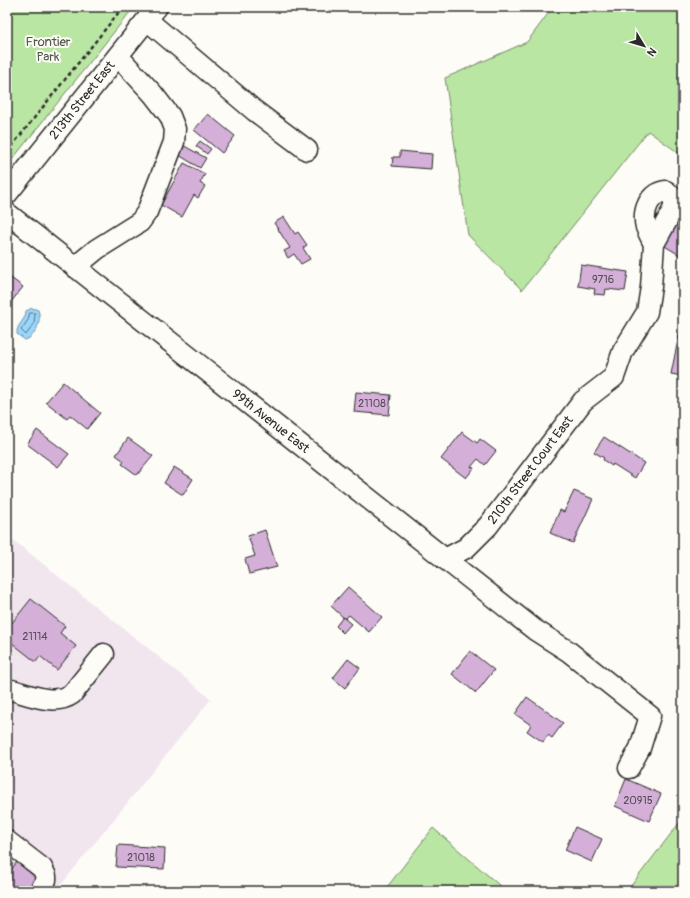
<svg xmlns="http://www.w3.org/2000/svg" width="690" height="898" viewBox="0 0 690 898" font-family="Pangolin,sans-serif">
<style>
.built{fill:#f1e5ee}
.green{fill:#bae6a3;stroke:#728867}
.water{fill:#9bd7fc;stroke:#6e92a8}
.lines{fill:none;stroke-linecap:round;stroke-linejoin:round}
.shore{stroke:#58707f;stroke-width:1}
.building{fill:#d4afd8;stroke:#2b2b2b}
.minor-casing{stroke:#2b2b2b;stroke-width:23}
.path{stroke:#2b2b2b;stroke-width:2.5;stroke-dasharray:4 3;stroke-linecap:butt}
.minor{stroke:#fdfcf7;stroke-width:20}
.labels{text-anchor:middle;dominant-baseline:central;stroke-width:4;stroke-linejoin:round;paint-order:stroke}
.number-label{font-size:11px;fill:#554c56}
.park-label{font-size:13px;fill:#4f5a49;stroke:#fdfcf7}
.street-label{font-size:13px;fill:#2b2b2b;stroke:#fdfcf7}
</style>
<rect width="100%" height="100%" fill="#fdfcf7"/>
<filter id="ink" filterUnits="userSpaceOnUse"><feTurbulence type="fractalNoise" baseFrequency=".025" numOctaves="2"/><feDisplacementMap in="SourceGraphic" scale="8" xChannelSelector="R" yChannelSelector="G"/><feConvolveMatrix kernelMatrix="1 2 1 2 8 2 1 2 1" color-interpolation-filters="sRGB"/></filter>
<g filter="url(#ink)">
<path class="built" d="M7,535l204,164 -155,192h-49z"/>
<path class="green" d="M7,7h127l-127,159z
M553,7h130v149l-35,-25 -126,159 -54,-55 -23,-157 82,-36z
M683,818v73h-56z
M433,828l73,63h-122z"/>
<path class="water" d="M32,308l6,2c4,10 -2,27 -13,30l-8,-6c-1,-10 9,-13 9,-23z"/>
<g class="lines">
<path class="shore" d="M30,313h5l-1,11 -8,11 -5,-5 7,-10z"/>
</g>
<path class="building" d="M208,114l27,22 -13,17 -28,-23z
M200,141l11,8 -4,5 -11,-8z
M179,143l27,15 -6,10 -26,-16z
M400,151l32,3 -1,15 -39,-3 1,-9h7z
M184,163l21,11 -5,9 5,3 -7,12 -4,-3 -12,22 -21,-12z
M284,217l11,17 3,-2 9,13 -4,3 7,11 -9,5 -7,-10 -6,4 -4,-7 6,-3 -16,-25z
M676,224l7,4v29l-20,-12z
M581,265l47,7 -3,19 -19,-2 -1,6 -11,-1 1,-5 -17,-3z
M7,275l16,12 -16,20z
M680,330h3v46l-12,-2z
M63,382l37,31 -13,16 -17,-14 -3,4 -21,-17z
M356,392l35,3 -2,20 -35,-3z
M37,430l32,24 -11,13 -31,-23z
M462,432l15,11 3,-4 16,12 -11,14 -7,-6 -7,8 3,1 -8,10 -25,-19z
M604,437l40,26 -9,15 -22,-14 -1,2 -9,-6 1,-2 -10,-6z
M128,438l25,18 -16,19 -15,-11 2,-3 -8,-6z
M174,467l19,12 -10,16 -19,-12z
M574,491l19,8 -20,44 -23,-10 10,-23 4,2z
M265,530l12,37 -28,7 -4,-15 10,-3 -7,-20z
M348,587l34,30 -13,15 -20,-17 -4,4 -14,-13z
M31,599l34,27 -5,7 16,13 -19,24 -17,-14 -4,6 -29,-23v-10z
M343,617l8,7 -8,9 -7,-7z
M470,651l24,19 -18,23 -24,-19z
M348,659l12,9 -15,20 -12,-10z
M527,697l36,26 -11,15 -4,-3 -5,7 -16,-11 4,-6 -16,-11z
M626,779l35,15 -12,27 -34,-15z
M575,827l27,12 -10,23 -27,-12z
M118,845l47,3 -1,21 -48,-2z
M17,862l23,19 -8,10h-25v-16z"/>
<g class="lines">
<defs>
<g id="minor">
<path d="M147,20l108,91 52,39"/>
<path id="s1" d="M7,194l150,-187"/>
<path id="s2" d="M7,213l528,417 33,21 82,65 -10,32 -11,20"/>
<path d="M75,267l22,-18 43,-27 7,-10 27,-70 1,-13 -5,-13 -17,-22 -35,-38"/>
<path id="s3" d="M445,559l21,-11 22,-22 95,-125 31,-24 9,-26 24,-39 4,-25 3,-43 20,-36v-10l-8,-7c-17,2 -24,20 -20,36 2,5 5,11 8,17"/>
<path d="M12,690c18,5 43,16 60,4l32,-40"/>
<path d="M7,841l35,27 4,8v4l-6,11"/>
</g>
</defs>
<use href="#minor" class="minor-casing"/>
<path class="path" d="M7,152l116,-145"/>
<use href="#minor" class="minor"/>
</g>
</g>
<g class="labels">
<g class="number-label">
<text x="603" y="279">9716</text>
<text x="372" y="403">21108</text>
<text x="35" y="636">21114</text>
<text x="638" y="800">20915</text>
<text x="141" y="857">21018</text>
</g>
<g class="park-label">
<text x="48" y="42">Frontier<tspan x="48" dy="15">Park</tspan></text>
</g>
<g class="street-label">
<text stroke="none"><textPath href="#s1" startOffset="120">213th Street East</textPath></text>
<text stroke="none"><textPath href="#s2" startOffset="336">99th Avenue East</textPath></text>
<text stroke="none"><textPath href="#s3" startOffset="125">210th Street Court East</textPath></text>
</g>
</g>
<rect width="690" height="898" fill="none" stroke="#fdfcf7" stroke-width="24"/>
<rect x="12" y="12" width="666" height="874" fill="none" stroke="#2b2b2b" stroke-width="1.5" filter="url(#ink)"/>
<g transform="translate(644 46) rotate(128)" stroke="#fdfcf7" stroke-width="3" paint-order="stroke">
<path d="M0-3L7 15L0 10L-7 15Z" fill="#2b2b2b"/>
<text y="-6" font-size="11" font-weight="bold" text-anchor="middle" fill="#2b2b2b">N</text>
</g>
</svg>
